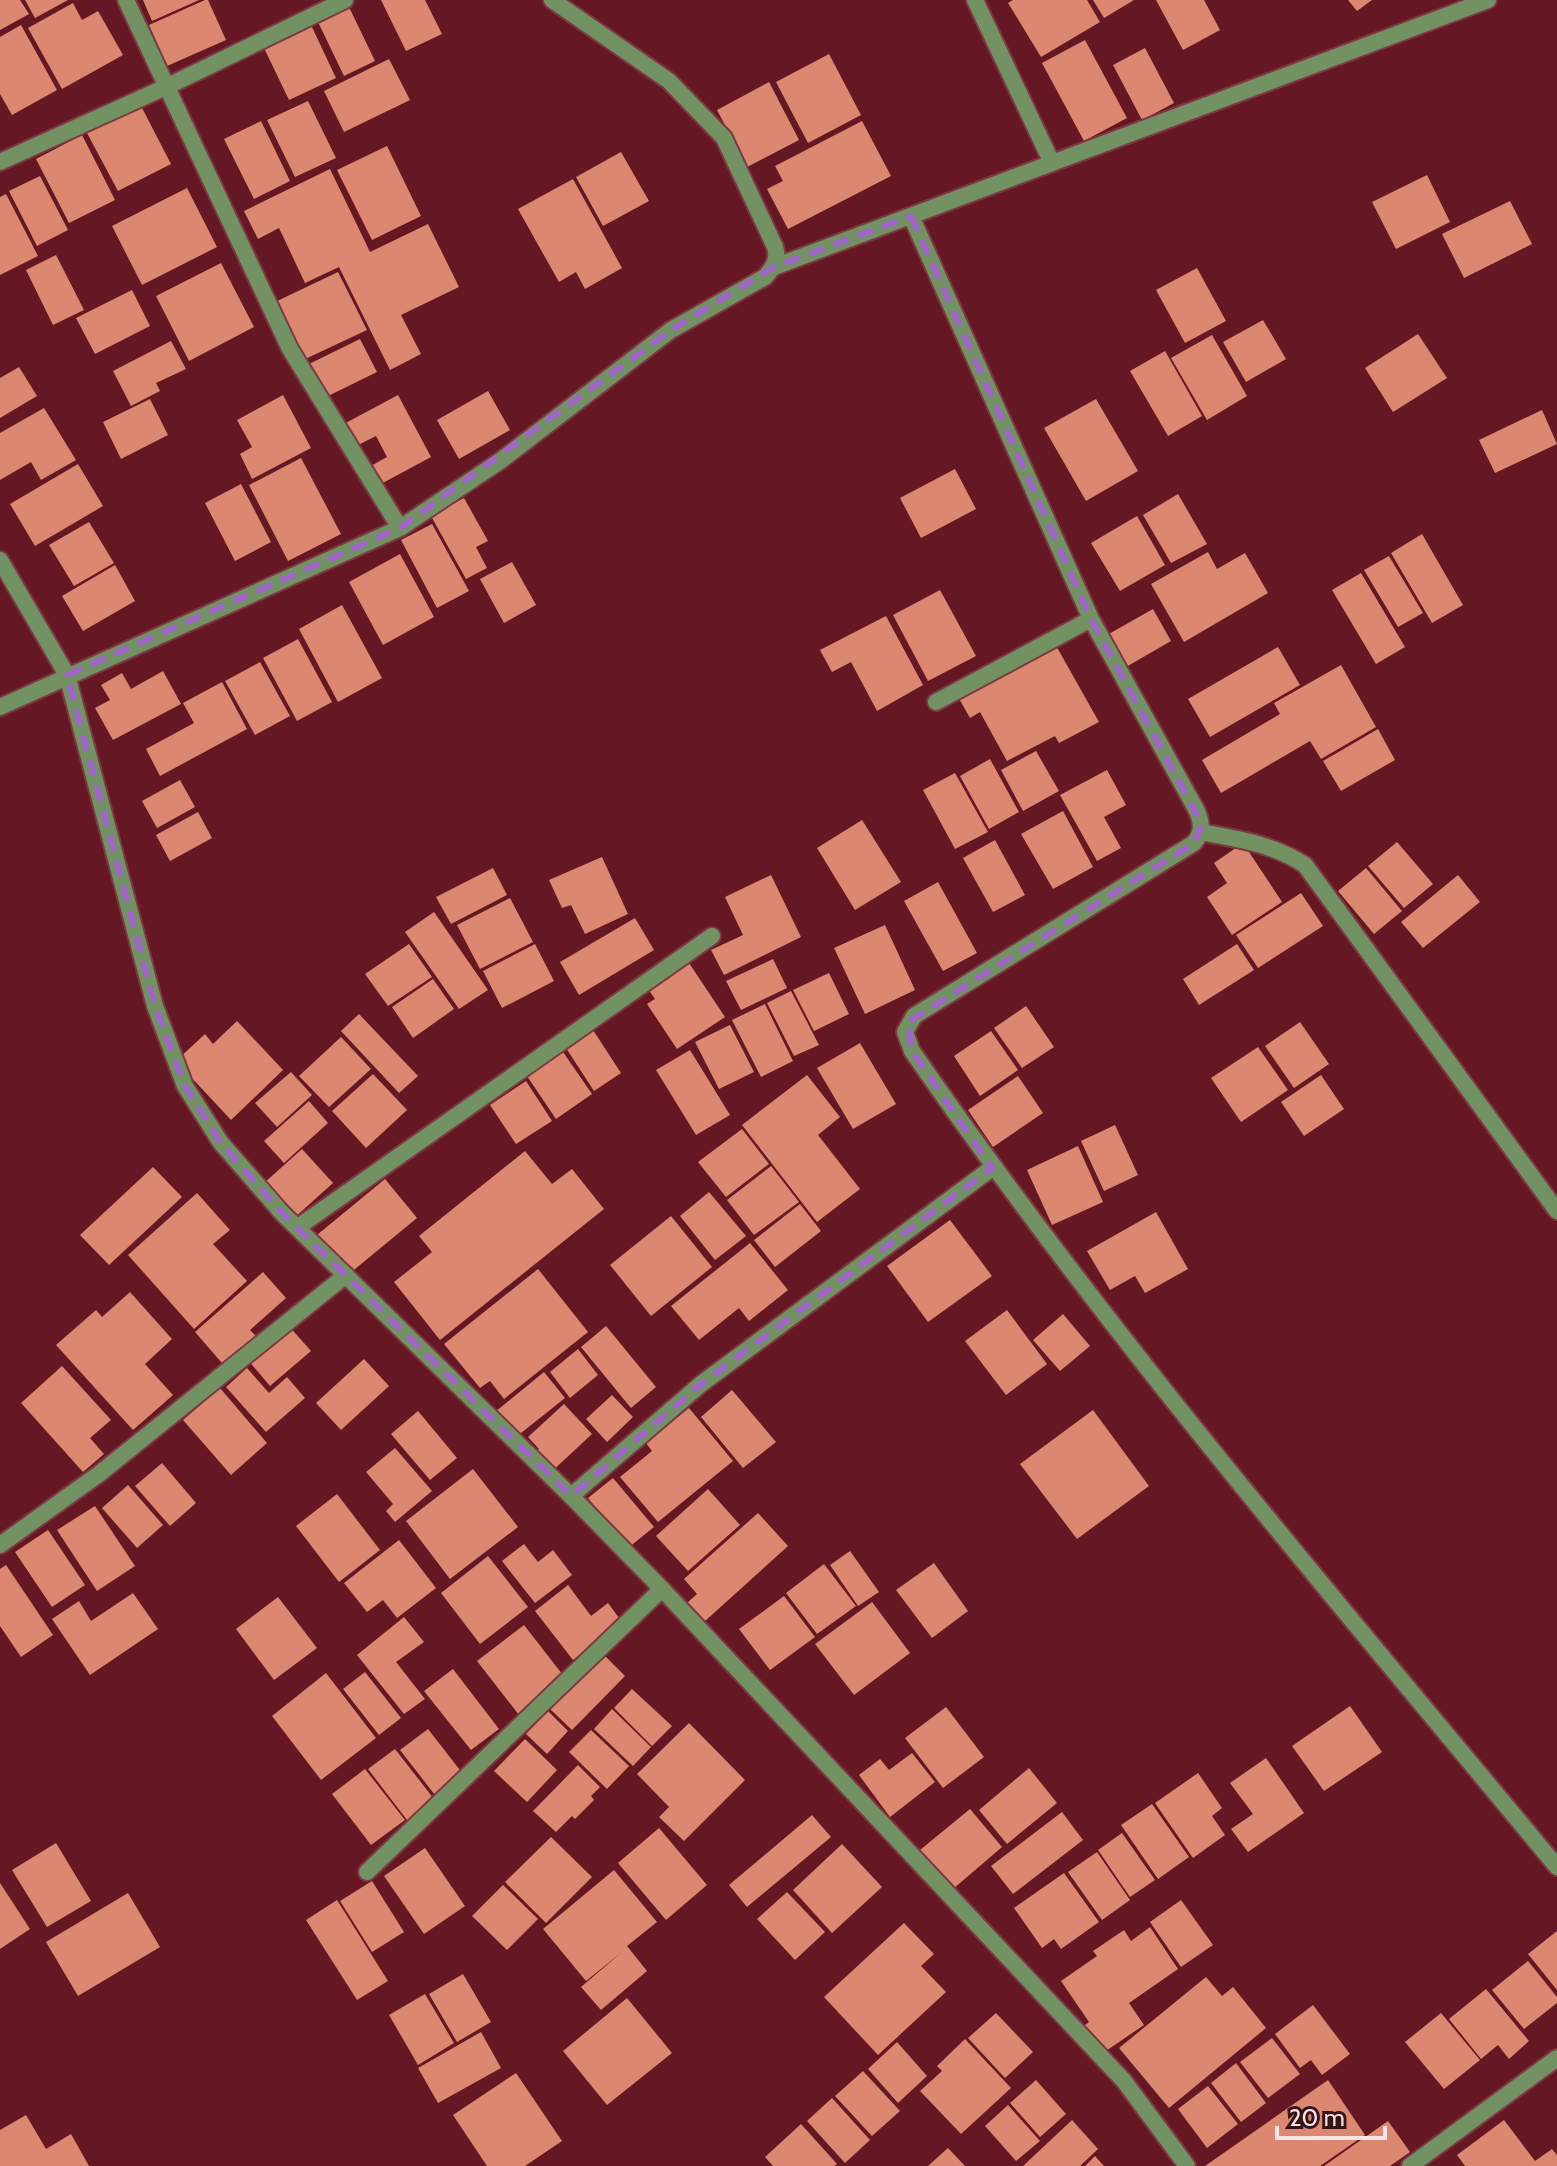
<svg xmlns="http://www.w3.org/2000/svg" width="1557" height="2166" viewBox="0 0 1557 2166" font-family="Cabin,sans-serif">
<style>
.building{fill:#dc8870}
.lines{fill:none;stroke-linecap:round;stroke-linejoin:round}
.minor-casing{stroke:#7d3942;stroke-width:20}
.tertiary-casing{stroke:#7d3942;stroke-width:20}
.minor{stroke:#729264;stroke-width:16}
.tertiary{stroke:#729264;stroke-width:16}
.marked{fill:none;stroke:#a164cb;stroke-width:6;stroke-dasharray:16 10;stroke-linejoin:round}
</style>
<rect width="100%" height="100%" fill="#651823"/>
<path class="building" d="M0,0h20l9,14 -29,16z
M25,0h43l-33,18z
M143,0h56l-47,21z
M205,0h3l18,40 -59,26 -18,-41z
M381,0h44l17,34 -36,17z
M1013,0h74l13,22 -59,35 -33,-54z
M1093,0h41l-30,18z
M1156,0h48l16,30 -37,20z
M1348,0h24l-15,11z
M73,3l9,17 16,-9 25,44 -61,34 -34,-61z
M349,7l26,54 -31,15 -26,-54z
M21,25l36,65 -45,25 -12,-21v-57z
M311,25l25,53 -47,22 -25,-52z
M1085,40l42,78 -43,23 -42,-78z
M1145,48l29,55 -32,17 -29,-55z
M829,54l32,61 -53,28 -32,-61z
M389,59l21,41 -66,32 -20,-41z
M769,82l30,58 -52,27 -30,-57z
M308,101l28,57 -41,19 -28,-57z
M141,106l30,58 -53,27 -31,-58z
M261,121l29,60 -36,18 -30,-60z
M862,121l29,55 -103,53 -21,-40 16,-8 -8,-15z
M82,135l33,65 -46,23 -33,-64z
M387,146l34,70 -49,24 -35,-70z
M621,152l28,49 -46,25 -27,-49z
M330,169l40,83 58,-28 31,63 -58,28 20,39 -31,16 -51,-103 -34,16 -26,-55 -21,11 -14,-28z
M1427,175l23,47 -54,27 -24,-47z
M40,176l28,54 -31,16 -28,-55z
M573,179l49,89 -37,21 -9,-17 -17,10 -41,-73z
M187,188l30,59 -75,38 -30,-59z
M6,194l32,62 -38,19v-78z
M1510,201l22,43 -68,34 -22,-44z
M56,255l28,55 -31,15 -27,-55z
M221,263l33,64 -65,34 -33,-65z
M1197,268l29,53 -41,22 -29,-53z
M338,272l29,58 -66,31 -28,-58z
M132,290l18,36 -55,28 -19,-36z
M1263,320l23,39 -40,23 -23,-40z
M1418,334l29,44 -54,34 -28,-44z
M1212,335l35,61 -40,24 -36,-62z
M360,339l17,33 -51,25 -17,-33z
M171,341l15,28 -30,14 4,8 -29,15 -18,-35z
M1165,351l37,65 -34,20 -38,-65z
M19,367l18,29 -37,22v-40z
M488,391l22,39 -51,29 -22,-39z
M283,395l28,53 -59,31 -12,-25 12,-7 -15,-27z
M398,395l33,62 -52,28 -10,-18 18,-10 -11,-21 -22,11 -12,-22z
M150,399l18,36 -47,24 -18,-37z
M1096,399l42,72 -52,30 -42,-73z
M44,408l32,52 -35,20 -10,-18 -31,18v-47z
M1542,410l15,34 -62,29 -16,-33z
M301,458l40,76 -53,27 -39,-76z
M78,464l25,42 -68,40 -25,-42z
M955,469l21,40 -55,29 -21,-40z
M241,484l30,58 -36,19 -30,-58z
M1178,494l29,50 -36,19 -28,-48z
M464,498l24,43 -12,6 11,21 -21,11 -35,-63z
M1137,516l28,49 -45,26 -29,-48z
M89,522l25,41 -40,23 -25,-41z
M432,524l37,67 -32,17 -36,-68z
M1422,534l41,71 -31,18 -41,-70z
M1208,552l9,17 28,-16 23,40 -84,49 -33,-58z
M400,554l34,63 -51,28 -34,-63z
M1389,556l34,57 -25,14 -34,-57z
M512,562l24,43 -32,18 -24,-44z
M115,565l20,36 -52,30 -21,-35z
M1361,573l44,74 -29,17 -44,-74z
M940,590l36,66 -48,25 -35,-66z
M342,605l40,73 -44,24 -39,-73z
M1153,609l18,32 -45,26 -19,-32z
M886,616l37,69 -46,26 -26,-49 -19,10 -12,-22z
M298,639l34,63 -35,19 -34,-63z
M1054,642l45,80 -40,21 -4,-7 -48,25 -27,-49 -10,6 -13,-23z
M1278,647l22,38 -90,52 -22,-38z
M260,662l30,54 -35,19 -30,-54z
M1341,665l35,62 -55,32 -11,-18 -89,52 -19,-33 78,-46 -6,-11z
M163,671l18,33 -68,36 -18,-32 15,-8 -9,-15 21,-12 9,16z
M222,682l25,47 -87,47 -14,-27 48,-26 -11,-20z
M1378,729l17,31 -54,31 -18,-30z
M1036,751l23,40 -36,20 -22,-41z
M990,759l29,53 -30,17 -29,-53z
M1107,770l19,35 -22,12 17,31 -24,13 -37,-66z
M955,773l33,59 -33,17 -32,-59z
M180,780l15,27 -38,21 -15,-27z
M1063,811l30,56 -40,22 -32,-55z
M198,812l14,26 -42,23 -14,-26z
M862,820l39,62 -46,28 -38,-62z
M995,840l30,55 -32,17 -30,-54z
M1397,842l36,42 -29,24 -36,-42z
M1243,843l39,59 -50,33 -25,-38 20,-14 -13,-20z
M602,857l26,57 -43,20 -14,-29 -9,3 -13,-28z
M493,868l14,27 -56,29 -15,-27z
M1366,868l36,43 -28,23 -36,-43z
M771,875l30,62 -77,38 -13,-25 32,-15 -18,-38z
M1458,875l22,27 -57,46 -22,-26z
M938,882l39,71 -34,18 -39,-70z
M1301,893l22,33 -65,42 -22,-33z
M510,898l23,44 -53,27 -23,-44z
M434,912l54,78 -29,19 -54,-77z
M635,918l19,32 -75,45 -19,-33z
M885,925l30,65 -50,24 -31,-66z
M409,944l23,33 -44,29 -23,-32z
M535,944l19,37 -52,27 -19,-37z
M1237,944l17,26 -55,35 -16,-26z
M773,959l14,29 -46,22 -15,-29z
M687,960l38,57 -48,32 -30,-45 8,-5 -9,-13z
M829,973l20,41 -35,17 -21,-41z
M433,979l21,30 -41,29 -21,-31z
M791,991l28,54 -25,11 -27,-53z
M765,1004l28,57 -32,16 -29,-57z
M1026,1006l28,41 -32,21 -28,-40z
M359,1014l59,62 -19,17 -58,-62z
M237,1021l46,49 -52,50 -55,-59 29,-27 8,10z
M1300,1022l29,42 -35,24 -29,-42z
M730,1025l24,47 -35,17 -24,-47z
M593,1030l28,43 -27,18 -28,-43z
M991,1031l27,39 -38,26 -26,-40z
M341,1037l30,32 -42,38 -30,-31z
M860,1043l36,61 -43,25 -36,-61z
M1258,1047l30,43 -47,32 -30,-44z
M690,1050l40,65 -34,20 -40,-65z
M563,1052l29,42 -36,25 -29,-43z
M291,1072l21,23 -35,32 -22,-24z
M373,1074l34,36 -41,38 -34,-37z
M807,1075l33,42 -22,18 42,54 -43,33 -75,-97z
M1321,1075l23,34 -40,27 -23,-34z
M1018,1076l25,37 -50,34 -25,-37z
M526,1081l26,40 -36,23 -26,-39z
M309,1101l19,22 -44,40 -20,-22z
M1115,1125l23,50 -34,16 -23,-50z
M742,1129l27,35 -43,33 -28,-35z
M1078,1146l25,56 -51,23 -25,-55z
M302,1149l31,34 -39,35 -31,-34z
M525,1151l27,33 20,-15 32,40 -164,131 -46,-58 38,-30 -13,-16z
M771,1166l28,36 -45,33 -27,-35z
M153,1167l29,30 -73,68 -29,-30z
M385,1179l32,39 -68,56 -32,-39z
M709,1192l37,44 -31,24 -35,-44z
M197,1193l33,37 -17,14 34,37 -53,48 -66,-74z
M800,1204l21,27 -46,36 -21,-27z
M1156,1212l32,57 -43,24 -10,-17 -25,14 -23,-39z
M671,1216l41,51 -61,49 -41,-51z
M950,1220l42,56 -64,46 -41,-56z
M750,1243l38,47 -39,31 -10,-13 -40,32 -28,-34z
M538,1269l50,63 -84,67 -14,-18 -10,7 -36,-44z
M263,1272l23,26 -36,32 11,11 -33,29 -33,-38z
M130,1292l42,47 -27,25 28,31 -40,35 -77,-85 40,-35 6,7z
M1007,1310l40,54 -41,31 -41,-54z
M1063,1314l27,32 -30,25 -27,-31z
M288,1325l23,26 -41,35 -22,-26z
M606,1326l50,61 -25,21 -50,-61z
M578,1349l20,26 -28,23 -20,-26z
M364,1359l25,27 -48,44 -25,-27z
M62,1366l49,54 -21,18 14,16 -21,18 -62,-69z
M247,1368l22,25 18,-16 18,21 -39,34 -40,-45z
M544,1372l21,26 -49,39 -21,-25z
M220,1388l47,55 -36,32 -48,-55z
M732,1390l44,52 -33,26 -42,-51z
M612,1395l21,22 -26,25 -21,-23z
M564,1404l28,30 -43,40 -17,-19 7,-6 -11,-12z
M689,1408l44,53 -75,61 -38,-45 32,-26 -6,-8z
M1093,1410l56,76 -72,53 -57,-75z
M418,1411l39,47 -27,22 -39,-46z
M395,1448l37,43 -37,31 -9,-11 7,-7 -27,-32z
M162,1463l34,40 -26,23 -35,-40z
M473,1469l45,58 -68,52 -44,-58z
M613,1478l41,49 -26,21 -40,-50z
M128,1485l35,40 -26,23 -35,-40z
M708,1489l32,36 -52,46 -32,-35z
M337,1494l43,56 -41,32 -43,-56z
M95,1506l40,60 -38,25 -40,-61z
M758,1513l30,33 -84,76 -17,-19 10,-9 -13,-15z
M48,1530l37,55 -33,22 -37,-55z
M399,1540l37,48 -39,30 -14,-18 -16,12 -23,-29z
M524,1544l14,18 15,-12 19,25 -37,28 -33,-42z
M850,1551l29,41 -21,14 -28,-41z
M488,1556l40,51 -48,37 -39,-51z
M934,1563l34,48 -36,27 -36,-48z
M824,1564l32,42 -39,28 -31,-41z
M6,1565l47,70 -32,22 -21,-31v-57z
M568,1585l23,31 17,-13 14,19 -49,38 -38,-49z
M133,1593l25,36 -68,46 -38,-56 27,-18 12,20z
M784,1596l31,41 -45,33 -31,-41z
M278,1597l39,51 -43,32 -38,-51z
M872,1602l38,51 -56,42 -39,-51z
M404,1617l20,25 -28,20 29,37 -21,15 -47,-59z
M524,1625l42,54 -47,36 -42,-54z
M603,1654l22,22 -53,54 -22,-21z
M453,1669l46,60 -28,21 -47,-59z
M365,1672l36,46 -22,17 -36,-46z
M326,1673l50,65 -55,42 -49,-64z
M632,1689l40,37 -20,20 -38,-38z
M1350,1706l32,46 -58,39 -32,-45z
M946,1707l38,50 -41,31 -38,-50z
M612,1709l39,38 -18,19 -39,-37z
M548,1711l20,20 -21,23 -21,-20z
M689,1723l56,57 -61,61 -25,-24 10,-10 -32,-33z
M428,1729l35,45 -28,21 -35,-45z
M591,1730l38,36 -22,23 -38,-37z
M525,1739l32,31 -30,32 -33,-31z
M395,1749l39,50 -27,21 -39,-51z
M912,1753l23,29 -45,35 -31,-42 21,-16 9,11z
M1266,1758l38,55 -56,39 -17,-23 22,-15 -23,-31z
M578,1765l22,22 -9,9 3,4 -19,19 -3,-3 -16,16 -23,-21z
M1029,1768l28,35 -50,41 -28,-34z
M365,1769l40,51 -34,25 -39,-51z
M1198,1773l24,35 -10,8 13,19 -32,23 -38,-55z
M1152,1804l37,53 -31,22 -37,-54z
M970,1809l32,38 -49,42 -33,-39z
M1062,1812l21,28 -70,54 -22,-28z
M812,1815l19,22 -84,70 -18,-22z
M659,1828l48,57 -41,35 -48,-57z
M1122,1833l33,47 -25,17 -32,-47z
M551,1837l41,40 -46,46 -41,-41z
M56,1843l35,58 -44,26 -35,-57z
M842,1844l40,43 -50,46 -39,-43z
M425,1848l40,58 -41,28 -40,-58z
M1097,1852l33,48 -28,20 -34,-48z
M614,1870l43,52 -30,24 20,25 -46,39 -20,-23 41,-35 -36,29 -43,-52z
M1064,1873l35,49 -38,27 -7,-10 -12,9 -28,-40z
M372,1881l32,51 -32,20 -32,-51z
M0,1883l30,46 -30,20z
M503,1885l35,34 -31,31 -35,-34z
M787,1892l38,40 -30,28 -38,-41z
M128,1893l32,54 -82,49 -32,-54z
M337,1900l51,81 -31,19 -51,-80z
M1181,1900l32,45 -32,22 -31,-45z
M904,1923l30,31 -13,12 25,26 -68,63 -54,-58z
M1150,1927l28,42 -49,34 15,22 -44,30 -19,-27 8,-6 -28,-41 36,-25 -4,-5 31,-21 7,11z
M1557,1931v59l-29,-36z
M1528,1961l29,36v6l-33,26 -32,-39z
M463,1974l28,48 -34,20 -28,-48z
M1206,1977l16,19 11,-9 33,41 -97,80 -50,-60z
M1486,1989l43,52 -20,18 -11,-14 -17,14 -32,-40z
M425,1994l29,49 -36,22 -29,-50z
M627,1998l45,55 -65,52 -44,-54z
M1313,2005l37,49 -28,21 -11,-15 -11,8 -25,-34z
M996,2013l37,39 -28,26 -37,-40z
M1441,2013l39,47 -36,29 -39,-47z
M481,2032l20,36 -63,35 -20,-35z
M1272,2038l28,36 -32,24 -28,-36z
M965,2039l46,49 -50,46 -41,-43 22,-20 -5,-5z
M897,2042l30,34 -29,27 -30,-34z
M1236,2063l30,40 -25,19 -30,-39z
M863,2071l37,40 -28,25 -37,-40z
M516,2073l46,68 -37,25h-38l-34,-51z
M1036,2080l30,34 -26,23 -30,-34z
M1328,2080l37,55 -45,31h-115z
M1208,2086l30,38 -31,24 -29,-39z
M832,2098l38,42 -25,23 -38,-42z
M1008,2105l32,36 -24,20 -31,-35z
M26,2115l20,34 25,-15 18,32h-89v-36z
M1072,2120l26,29 -18,17h-57z
M1504,2120l31,41 17,-12 5,6v11h-92l-8,-11z
M1388,2121l22,31 -20,14h-66z
M801,2124l36,40 -3,2h-61l-8,-9z
M948,2148l17,18h-37z
M1095,2156l9,10h-19z"/>
<g class="lines">
<defs>
<path id="minor" d="M126,0l164,349 110,179
M975,0l77,163
M0,162l168,-76 177,-86
M911,216l180,403 106,192c5,12 6,21 -3,32l-280,173 -9,16 7,19c197,286 424,549 645,816
M774,267l714,-267
M936,702l155,-83
M0,707l400,-179 100,-67 171,-131 94,-53c8,-9 14,-18 10,-30l-51,-109 -55,-57 -117,-81
M1200,832c38,7 73,12 105,33l252,346
M298,1227l414,-291
M571,1496l130,-112 291,-216
M0,1545l99,-71 247,-199
M367,1872l295,-283
M1410,2166l147,-108"/>
<path id="tertiary" d="M0,560l67,115 88,331 30,80 36,57 61,70 289,283 91,93 462,492 63,85"/>
</defs>
<use href="#minor" class="minor-casing"/>
<use href="#tertiary" class="tertiary-casing"/>
<use href="#minor" class="minor"/>
<use href="#tertiary" class="tertiary"/>
</g>
<path class="marked" d="M911,216l180,403 111,205 -8,19 -286,179 4,29 80,117 -291,216 -130,112 -289,-283 -61,-70 -36,-57 -30,-80 -88,-331 333,-147 271,-198 103,-63z"/>
<path d="M1277 2126v12h108v-12" fill="none" stroke="#f9e5e6" stroke-width="4"/>
<text x="1289" y="2126" font-size="24" fill="#f9e5e6" stroke="#351316" stroke-width="6" paint-order="stroke">20 m</text>
</svg>
